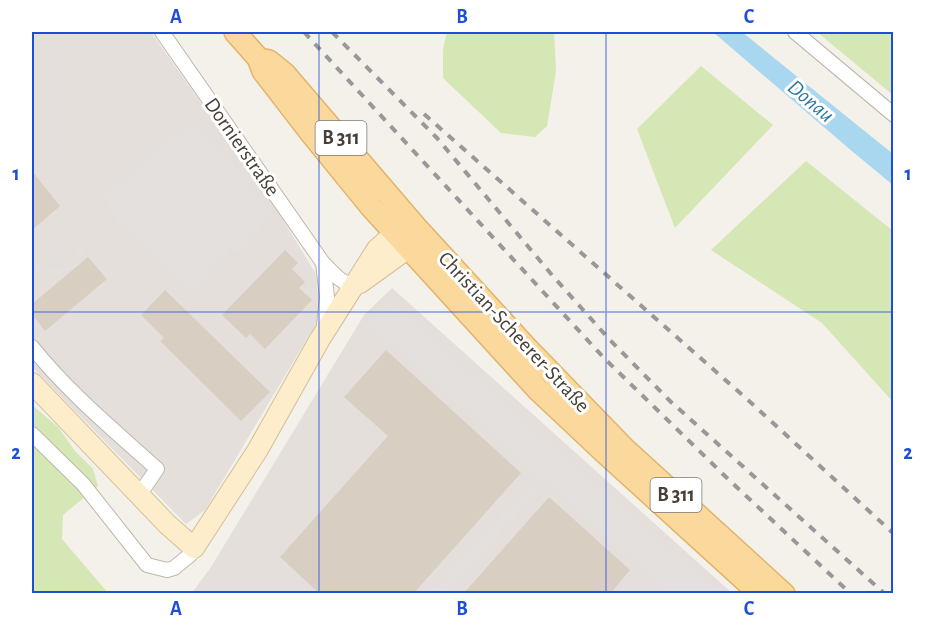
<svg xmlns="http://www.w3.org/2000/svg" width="925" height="625" viewBox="0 0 925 625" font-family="'Alegreya Sans',sans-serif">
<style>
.industrial{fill:#e4dfdb}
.green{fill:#d4e7b4}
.parking{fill:#e3e0de}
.water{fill:#a8d7ef}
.building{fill:#d9cec2}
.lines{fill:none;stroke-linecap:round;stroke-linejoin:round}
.street-casing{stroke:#c0b7ac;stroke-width:16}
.secondary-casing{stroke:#d3bf9a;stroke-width:22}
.primary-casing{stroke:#e1b46b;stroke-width:24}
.street{stroke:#fff;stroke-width:14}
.secondary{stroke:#fdedcb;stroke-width:20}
.primary{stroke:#fbd89c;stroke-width:21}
.rail{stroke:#989898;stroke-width:4;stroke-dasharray:8 8;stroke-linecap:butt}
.grid{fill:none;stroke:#1d4ed8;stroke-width:1.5;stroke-opacity:0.55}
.labels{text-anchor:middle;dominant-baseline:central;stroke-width:6;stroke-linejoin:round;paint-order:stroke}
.shield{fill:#fff;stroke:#7f7974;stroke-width:1.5}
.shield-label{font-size:20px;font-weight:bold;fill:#484038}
.street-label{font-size:21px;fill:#484038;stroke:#fff}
.water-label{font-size:22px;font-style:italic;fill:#307aa1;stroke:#fff}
.neatline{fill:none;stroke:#1d4ed8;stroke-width:2}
.grid-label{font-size:20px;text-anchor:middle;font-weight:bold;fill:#1d4ed8}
</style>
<rect width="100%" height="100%" fill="#f4f0ea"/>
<path class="industrial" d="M32,32h119l127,180 38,62 4,43 -115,193 -19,14 -154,-157z
M392,288l340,305 -541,1 20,-27 153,-252z"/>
<path class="green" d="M447,32h107l2,39 -9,55 -12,11 -34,-4 -58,-55v-29z
M817,32h76v63z
M701,66l72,59 -98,103 -38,-99z
M806,161l87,70v171l-71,-79 -111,-73z
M32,405l26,22 17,24 18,18 5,17 -35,29 -1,24 46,54h-76z"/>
<path class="parking" d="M191,121l84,90 -38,44 -6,-6 -39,42 -77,-70 -12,-24z
M79,248h7l-5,12 -8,9 -11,4 -30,-2v-5l30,2 9,-4 5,-7z
M388,300l332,293h-52l-301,-270z
M530,484l8,7 -92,102h-15z"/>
<path class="water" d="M713,32h29l151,122v31l-40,-33z"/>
<path class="building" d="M32,171l28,35 -28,24z
M285,250l13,13 -6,6 13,13 -6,6 13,12 -47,49 -15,-15 -4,4 -24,-23z
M88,257l19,22 -62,52 -13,-17v-10z
M165,290l105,102 -29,29 -81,-80 4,-3 -23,-23z
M386,350l135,123 -108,121h-93l-40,-37 108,-121 -44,-39z
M549,497l81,73 -20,24h-147z"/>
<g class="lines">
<defs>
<path id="street" d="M162,32l161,231 14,14 16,11
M795,32l99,83
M323,263l4,34 -3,29
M32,347c36,45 82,83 125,122l-18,26
M32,434l51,50 64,81 20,5 7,-2 16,-13 4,-7"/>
<path id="secondary" d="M360,283l47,-34 7,-16
M32,383l135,141 27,24 63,-97 63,-112 57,-90 17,-15 15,-5"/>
<path id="primary" d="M235,32l23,26 5,13 47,61 61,75 166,182 68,64 155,141
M259,59l10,2 16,13 131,153 111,121 98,101 159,145"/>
</defs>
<use href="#street" class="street-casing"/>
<use href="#secondary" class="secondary-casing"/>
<use href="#primary" class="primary-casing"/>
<use href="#street" class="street"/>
<use href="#secondary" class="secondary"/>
<use href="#primary" class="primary"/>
<path class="rail" d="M304,32l300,326 123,120 124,116
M332,32l105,106 115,137 57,64 61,62 215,193
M424,114l324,286 146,134"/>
</g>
<path class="grid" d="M319,32v562M606,32v562M32,312h862"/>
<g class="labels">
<g class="shield">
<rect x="315.5" y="121" width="51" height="34" rx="4.5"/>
<rect x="650.5" y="478" width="51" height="34" rx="4.5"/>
</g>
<g class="shield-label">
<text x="341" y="138">B 311</text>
<text x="676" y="495">B 311</text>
</g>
<g class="street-label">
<text transform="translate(242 147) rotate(55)">Dornierstraße</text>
<text transform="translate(514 332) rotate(47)">Christian-Scheerer-Straße</text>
</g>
<g class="water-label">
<text transform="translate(811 101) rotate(40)">Donau</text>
</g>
</g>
<rect width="925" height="625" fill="none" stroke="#ffffff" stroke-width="66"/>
<rect x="33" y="33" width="859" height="559" class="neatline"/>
<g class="grid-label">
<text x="176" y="23">A</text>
<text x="462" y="23">B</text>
<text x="749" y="23">C</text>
<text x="16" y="180">1</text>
<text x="908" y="180">1</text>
<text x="16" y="459">2</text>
<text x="908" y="459">2</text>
<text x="176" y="615">A</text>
<text x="462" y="615">B</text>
<text x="749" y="615">C</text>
</g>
</svg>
